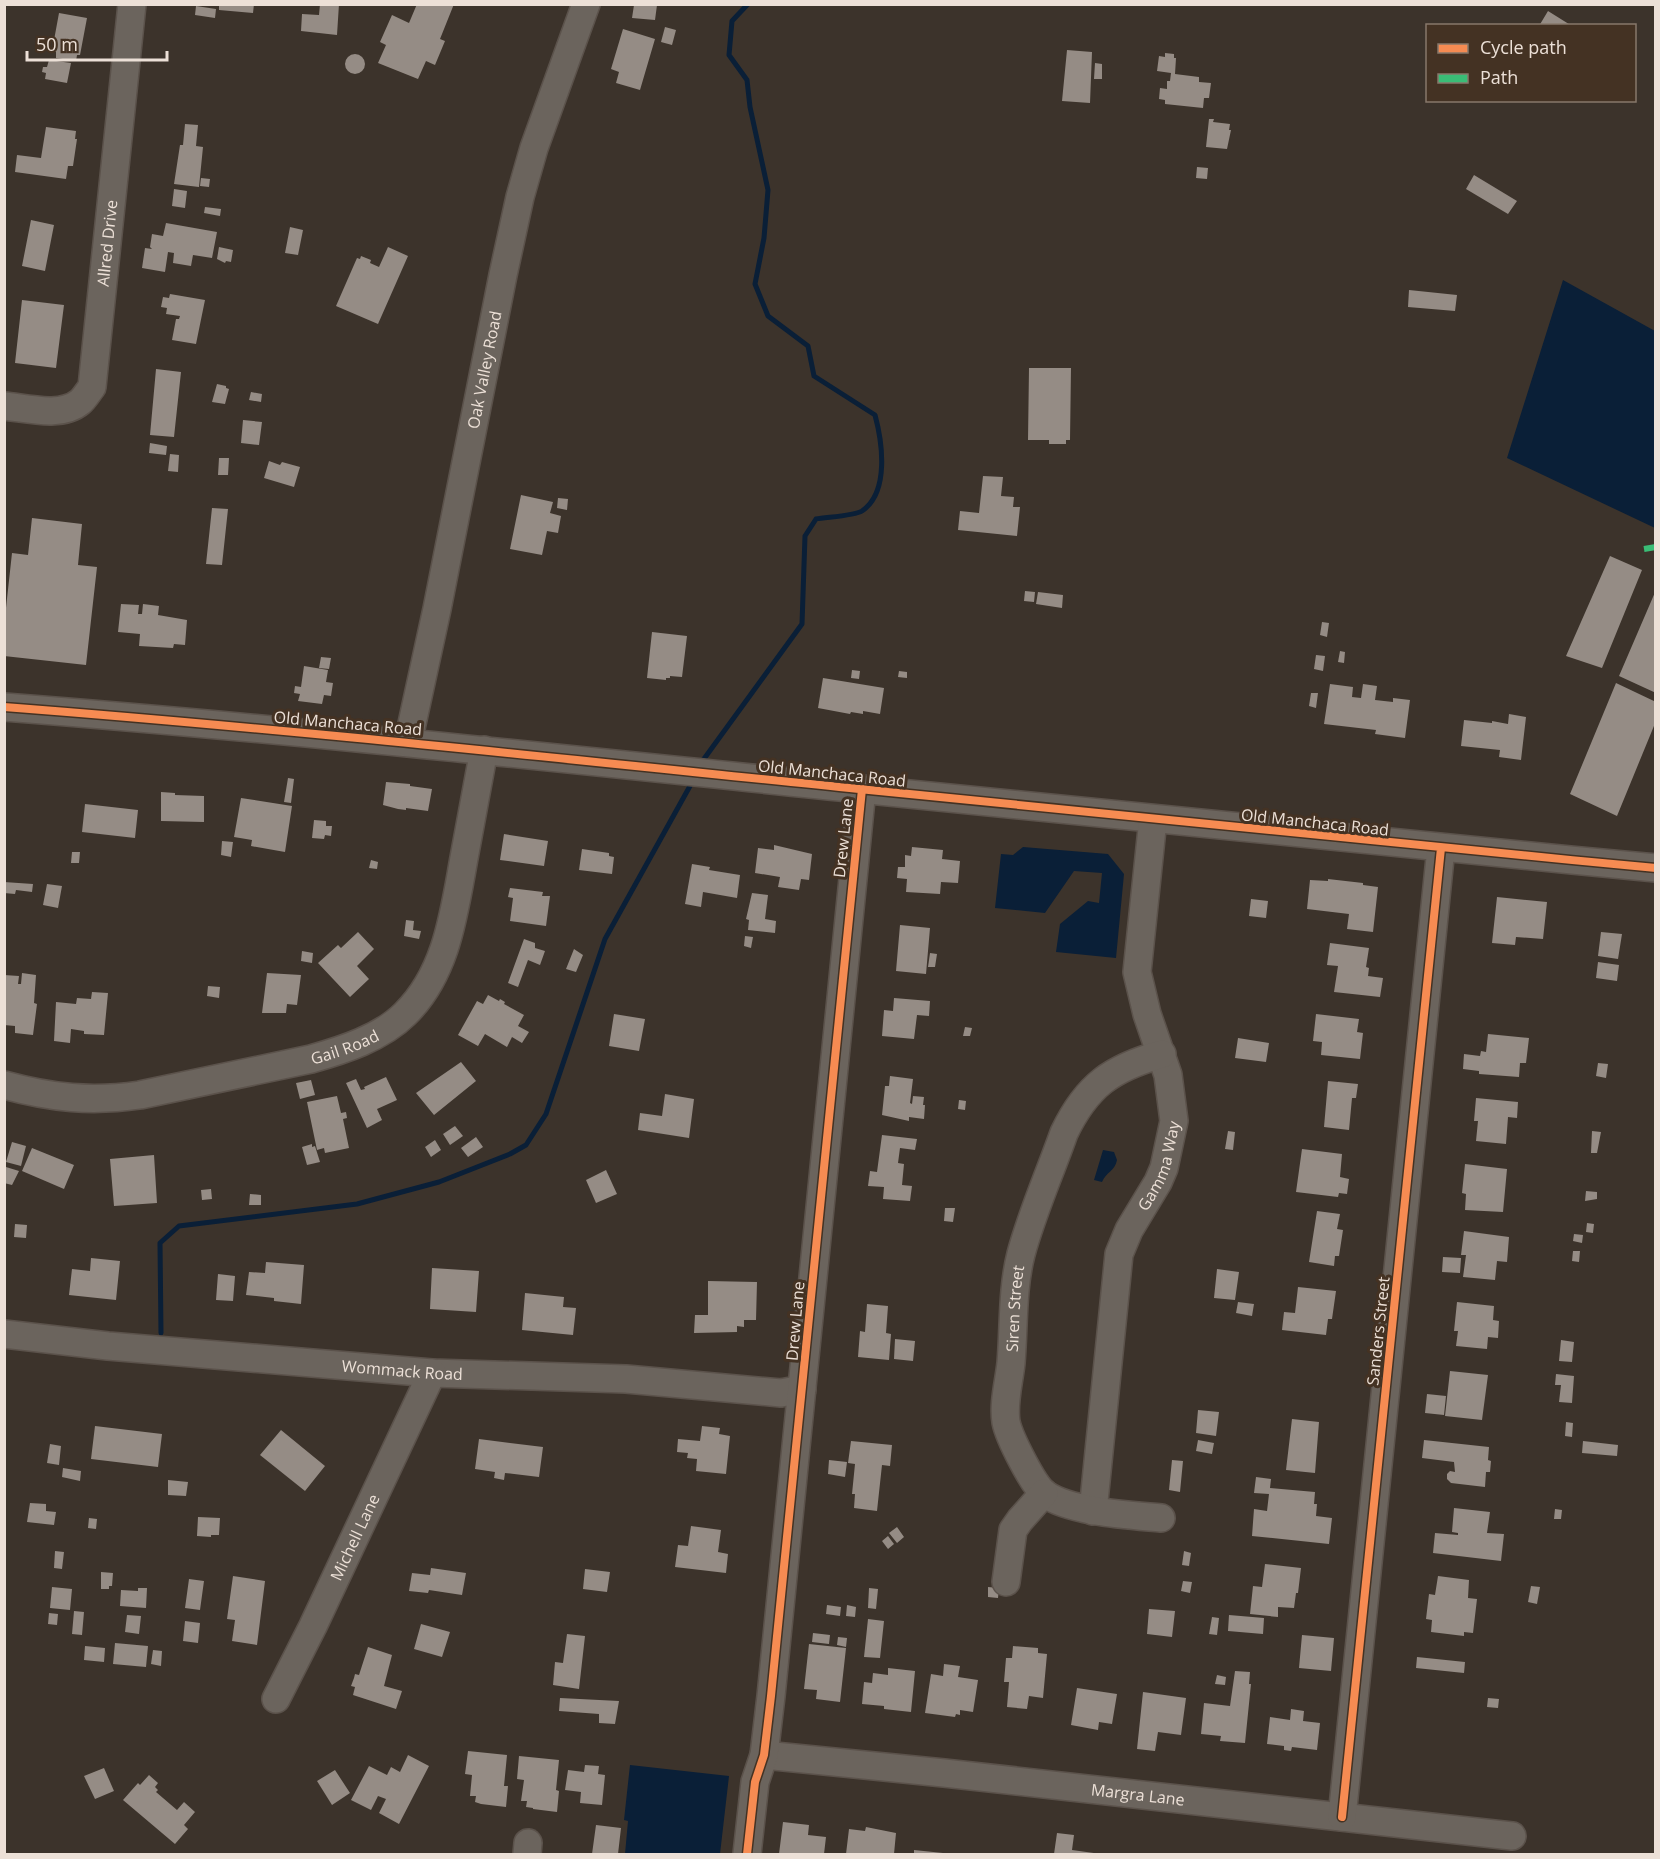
<svg xmlns="http://www.w3.org/2000/svg" width="1660" height="1859" viewBox="0 0 1660 1859" font-family="'Open Sans',sans-serif">
<style>
.water{fill:#0a1f37}
.lines{fill:none;stroke-linecap:round;stroke-linejoin:round}
.stream{stroke:#0a1f37;stroke-width:5}
.building{fill:#958c85}
.minor-casing{stroke:#5b524b;stroke-width:30}
.minor{stroke:#6b645d;stroke-width:27}
.quiet{stroke:#3abd76;stroke-width:6;stroke-dasharray:12 6;stroke-linecap:butt}
.cycleway-casing{stroke:#443223;stroke-width:11}
.cycleway{stroke:#f68b52;stroke-width:8}
.labels{text-anchor:middle;dominant-baseline:central;stroke-width:6;stroke-linejoin:round;paint-order:stroke}
.street-label{font-size:16px;fill:#ece0d7;stroke:#443223}
</style>
<rect width="100%" height="100%" fill="#3c332b"/>
<path class="water" d="M1563,280l92,51v197l-148,-70z
M1023,847l85,7 16,20 -8,84 -60,-6 4,-28 28,-23 11,2 3,-30 -28,-2 -29,42 -50,-5 6,-54 12,1z
M1103,1150l11,2 3,8c-2,11 -11,12 -15,22l-8,-2z
M630,1765l99,11 -9,78h-95l3,-33 -4,-1z"/>
<g class="lines">
<path class="stream" d="M701,763l101,-139 3,-88 11,-17c11,-2 38,-3 46,-8 28,-19 20,-70 13,-96l-61,-39 -6,-30 -40,-30 -13,-32 9,-46 4,-48 -18,-83 -3,-27 -18,-25 3,-34 16,-17
M161,1333l-1,-90 19,-17 178,-22 82,-22 71,-28 16,-9 20,-31 59,-175 85,-153"/>
</g>
<path class="building" d="M219,4h35l-1,9 -34,-3z
M320,4h19l-2,31 -36,-4 1,-17 17,1z
M417,4h37l-14,35 5,2 -10,24 -9,-4 -8,18 -40,-16 8,-18 -6,-3 12,-27 17,8z
M634,5h23l-2,15 -23,-2z
M196,6l20,3 -1,9 -20,-3z
M1548,11l24,15h-33z
M59,13l28,5 -7,37h-3l-1,6 -20,-3v-6l-4,-1z
M665,27l11,3 -4,15 -11,-3z
M623,29l32,10 -15,51 -24,-7 3,-11 -8,-3z
M1067,50l25,2 -2,51 -28,-2z
M1165,53l9,1v4h2l-1,16 24,3v5l12,1 -2,15h-5l-1,10 -38,-4v-4l-6,-1 1,-11 7,1v-8h3l1,-8 -14,-2 2,-15 6,1z
M345 64a10 10 0 1 1 20 0a10 10 0 1 1-20 0Z
M49,60l22,3 -4,20 -22,-4 1,-6 -4,-1 1,-5h4z
M1095,63l7,1v15h-8z
M1209,119h5l-1,3 17,2 -1,6h2l-4,19 -21,-2z
M185,124l13,1 -2,21 7,1 -4,40 -25,-3 6,-39h3z
M46,127l30,4 -1,8h2l-4,27h-5l-2,13 -51,-7 2,-17 24,3z
M1197,167l11,1 -1,11 -11,-1z
M1474,175l43,26 -9,13 -42,-25z
M201,178l9,1 -1,8 -9,-1z
M174,189l13,2 -2,17 -13,-2z
M205,207l16,2 -1,7 -16,-3z
M31,220l23,5 -9,46 -23,-5z
M166,223l51,9 -5,26 -19,-3 -2,11 -18,-3 1,-10 -6,-1 -3,20 -23,-4 3,-20 7,1 -2,-2 2,-13 11,2z
M290,227l13,3 -5,25 -13,-2z
M219,247l14,3 -2,12 -5,-1 -1,2 -8,-4z
M388,247l20,9 -30,68 -42,-18 21,-48 3,1 1,-3 10,4 -1,3 9,4z
M1409,290l48,5 -2,16 -47,-4z
M170,294l35,6 -9,44 -24,-4 4,-21h3l1,-3 -14,-2 1,-6 -6,-1 2,-10 6,1z
M22,300l42,5 -8,63 -41,-5z
M1029,368h42l-1,72h-4v4h-17v-4h-21z
M156,369l25,3 -7,65 -24,-2z
M217,384l9,2v2l3,1 -4,15 -13,-2z
M251,392l11,2 -1,8 -12,-2z
M243,420l19,2 -3,23 -18,-2z
M150,443l17,3 -1,9 -17,-2z
M170,454l9,1 -1,17 -10,-1z
M219,458h10l-1,17h-10z
M269,461l11,4 2,-3 18,5 -6,20 -30,-9z
M983,476l20,1 -2,19 13,1 -1,10h7l-3,29 -59,-6 2,-19 19,2z
M521,495l32,7 -3,11 11,3 -3,17 -11,-2 -5,24 -32,-6z
M558,498l10,1 -1,11 -10,-2z
M212,508l16,1 -6,56 -16,-1z
M32,518l50,6 -4,41 19,2 -11,98 -82,-9v-30l8,-73 16,2z
M1610,556l32,14 -40,98 -36,-12z
M1656,590v103l-37,-17z
M1025,591l10,1 -1,10 -10,-1z
M1038,592l25,3 -1,13 -26,-4z
M121,604l18,1 -1,9h4l1,-10 16,2 -1,9 29,5 -2,25 -11,-1 -1,4 -34,-2 1,-12 -22,-2z
M1322,622l7,1 -2,14 -7,-2z
M652,632l35,4 -5,41 -12,-1v2h-4v2l-19,-2z
M1340,651l5,1 -1,11 -6,-1z
M1316,655l9,1 -2,15 -9,-2z
M321,657l10,1 -2,11 -10,-1z
M304,666l24,4 -2,12 7,1 -2,13 -7,-1 -2,9 -24,-3 2,-7 -6,-1 1,-7 6,1z
M852,670l8,1 -1,8 -8,-1z
M899,671l8,1v6l-9,-1z
M823,678l61,10 -4,26 -17,-3v3l-12,-2 -1,2 -32,-6z
M1616,683l40,19v19l-39,95 -47,-22z
M1330,684l23,3 -1,10 9,1 2,-14 14,2 -2,14 18,2v-4l17,2 -5,38 -30,-4 1,-4 -52,-6z
M1311,693h7l-2,15 -7,-2z
M1509,714l17,3 -5,43 -22,-3 1,-7 -39,-4 3,-26 28,3v-2l16,3z
M288,778l6,1 -3,24 -7,-1z
M386,782l24,2v2l22,3 -4,22 -22,-3v2l-8,-1 -15,-4z
M161,792l14,1v2l29,1v26l-43,-1z
M241,798l51,8 -7,46 -34,-6 1,-6 -18,-3z
M85,804l53,6 -3,28 -53,-6z
M314,820l12,1v5h6l-1,10 -6,-1 -1,4 -12,-1z
M504,834l44,7 -4,25 -44,-6z
M222,841l11,1 -2,15 -10,-2z
M774,845l38,9 -3,26 -8,-1 -2,11 -21,-3 2,-10 -25,-4 3,-25 16,2z
M912,847l31,3 -1,9 18,2 -2,22 -17,-1 -1,12 -34,-2 1,-13 -10,-1 1,-11h7v-12l6,1z
M582,849l27,4v3l5,1 -2,17 -33,-4z
M72,852h8l-1,11h-8z
M371,860l7,2 -1,7 -8,-1z
M692,864l18,3 -1,3 31,5 -3,23 -34,-6 -2,15 -16,-3z
M1328,879l35,4v2l15,2 -5,45 -26,-3 2,-15 -42,-5 3,-29 18,1z
M4,882l29,2 -1,8 -16,-2 -1,4 -11,-1z
M47,884l15,2 -4,22 -15,-3z
M510,888l33,4 -1,4h8l-4,30 -36,-5 3,-23 -5,-1z
M752,893l16,2 -3,24 11,2 -1,12 -27,-3 1,-10 -3,-1z
M1497,897l50,5 -4,37 -27,-2 -1,8 -23,-2z
M1251,899l17,2 -2,17 -17,-2z
M406,920l8,1 -1,9 8,1 -2,8 -15,-3z
M900,925l30,3 -4,46 -30,-3z
M358,932l16,17 -17,17 12,13 -19,18 -32,-34 20,-18 3,3z
M1601,932l21,2 -4,25 -20,-3z
M745,936l8,1 -2,11 -7,-2z
M524,939l11,4v5l10,3 -5,14 -12,-5 -10,27 -10,-4z
M1330,943l39,5 -3,19 3,1 -1,8 15,2 -3,19 -46,-5 4,-26 -11,-1z
M574,949l9,6 -7,17 -10,-3z
M302,951l11,2 -1,10 -11,-2z
M930,953l7,1 -2,13h-7z
M1598,962l21,3 -2,16 -21,-3z
M22,973l14,2 -2,28 3,1 -4,31 -18,-2v-7l-11,-1v-50l15,1 -1,8h3z
M267,973l34,2 -4,30 -10,-1 -1,9h-24z
M208,986l12,1 -1,11 -12,-2z
M92,992l16,1 -4,42 -20,-1v-3l-13,-2 -1,14 -16,-2 2,-39 20,2 1,-6 14,1z
M488,995l11,6 1,-2 5,3 -1,2 20,11 -6,11 11,6 -7,11 -10,-6 -5,10 -22,-13 -7,12 -20,-11 19,-34 6,3z
M894,998l36,3 -1,15 -12,-1 -3,24 -32,-3 2,-26 9,1z
M614,1014l31,5 -6,32 -30,-5z
M1316,1014l43,5 -2,13 6,1 -3,26 -39,-4 1,-13 -9,-1z
M965,1027l7,1 -2,8h-7z
M1488,1034l41,4 -3,25h-6l-1,14 -40,-3v-3l-16,-2 1,-15 16,2 1,-5 5,1z
M1238,1038l31,5 -3,19 -31,-4z
M461,1062l15,19 -42,34 -18,-22z
M1598,1063l10,1 -2,14 -10,-2z
M890,1076l23,3 -3,24 2,1 1,-8 11,1 -1,8h2l-1,14 -15,-2v4l-27,-6 3,-29h4z
M386,1077l11,23 -20,9 5,11 -15,8 -21,-45 10,-4 5,11 4,-1 -1,-2z
M311,1080l4,15 -15,4 -4,-16z
M1328,1081l30,3 -2,14h-4l-3,32 -25,-3z
M665,1094l29,5 -5,39 -51,-8 2,-17 22,3z
M337,1096l4,17 5,-1 1,6 -4,1 6,29 -24,5 -1,-5 -7,2 -10,-48z
M1476,1098l42,4 -1,16 -9,-1 -2,27 -30,-3 2,-20h-4z
M959,1100l7,1 -1,9 -7,-1z
M455,1126l8,10 -13,9 -7,-11z
M1228,1131l7,1 -2,18 -8,-1z
M1592,1131l9,1 -4,21h-6z
M882,1135l35,4 -2,11 -15,-2 -2,15 6,1 -2,21 10,1 -2,15 -27,-2 1,-12 -16,-1 2,-15 7,1z
M476,1137l7,10 -15,10 -7,-9z
M435,1140l6,10 -10,7 -6,-10z
M12,1142l14,4 -5,20 -15,-4z
M312,1144v3l3,-1 5,16 -13,3 -5,-18z
M32,1148l42,17 -10,24 -42,-18z
M1302,1149l40,5 -2,23 9,2 -2,15 -8,-1 -1,4 -42,-5z
M154,1155l3,48 -43,3 -4,-47z
M1465,1164l42,5 -4,43 -38,-2 1,-16 -4,-1z
M6,1167l13,4 -7,14 -8,-2z
M606,1170l11,24 -21,9 -10,-23z
M211,1189l1,10 -10,1 -1,-10z
M1586,1191l11,1v7l-12,2z
M250,1194l11,1v10h-12z
M945,1208h10l-2,14 -9,-1z
M1317,1211l23,3 -3,15 6,1 -4,26h-4l-1,10 -25,-4z
M1587,1223l7,1 -1,9 -7,-1z
M15,1224l12,1 -1,13 -12,-1z
M1464,1231l45,6 -2,25 -10,-1 -2,19 -32,-3 3,-22h-5z
M1574,1234l9,1 -1,8 -9,-2z
M1573,1251h7l-1,11 -7,-1z
M1443,1257l18,1 -1,15 -18,-1z
M91,1258l29,3 -4,39 -47,-5 3,-26 18,2z
M266,1262l38,3 -3,39 -27,-3v-3l-28,-3 3,-23 16,1z
M432,1268l47,3 -3,41 -46,-3z
M1217,1269l22,3 -4,28 -21,-2z
M218,1274l17,2 -2,25 -17,-1z
M708,1281l49,1 -1,38h-12v7l-7,-1v6l-43,1 1,-18h13z
M1298,1287l38,4 -4,28h-4l-2,16 -44,-5 2,-18 11,1z
M525,1293l39,4 -1,10 13,1 -3,27 -51,-5z
M1238,1302l16,2 -2,12 -16,-3z
M1457,1302l37,4 -1,14 6,1 -1,17 -10,-1 -1,12 -31,-3 2,-15h-4z
M867,1304l21,2 -2,27 5,1 -2,26 -31,-3 2,-26 5,1z
M895,1339l20,2 -2,20 -19,-2z
M1561,1340l13,2 -2,20 -13,-1z
M1450,1371l38,4 -6,45 -37,-4z
M1556,1374l18,2 -2,27 -13,-1 2,-17h-6z
M1427,1394l19,2 -2,19 -19,-2z
M1198,1410l21,2 -3,24 -20,-3z
M1292,1419l27,3 -4,51 -29,-3z
M1566,1422l7,1 -1,14 -7,-1z
M95,1426l67,8 -4,33 -67,-8z
M702,1426l18,2 -1,6 11,2 -4,38 -30,-3 1,-12 -10,-1 1,-5 -11,-1 1,-13 22,2z
M281,1430l44,36 -20,25 -45,-36z
M479,1439l64,8 -4,30 -34,-4 -1,7 -10,-2 1,-6 -20,-3z
M1198,1440l16,3 -2,11 -16,-3z
M1424,1440l65,7 -1,13 3,1 -1,11h-4l-1,15 -34,-4 -4,-4v-5l3,-3 5,1 -1,-10 -32,-4z
M851,1441l41,4 -2,21 -8,-1 -5,46 -23,-3 1,-14h-3l3,-30 -7,-1z
M1583,1441l35,4 -1,11 -35,-3z
M50,1444l11,2 -2,19 -12,-2z
M829,1460l18,2 -2,15 -17,-3z
M1172,1460l11,1 -3,31 -11,-2z
M63,1468l18,3 -1,10 -18,-4z
M1256,1477l15,2 -1,9 45,4 -1,12h3l-1,12 16,2 -3,26 -77,-8 2,-27 13,2 2,-17 -15,-1z
M168,1480l20,2 -2,14 -18,-1z
M30,1503l16,1v7l10,1 -2,13 -27,-3z
M1454,1508l36,4 -3,21 17,1 -3,27 -68,-8 2,-20 23,2v-2l-6,-1z
M1555,1509l7,1 -1,9h-7z
M198,1517l22,1 -1,17h-8v2l-14,-1z
M89,1518l8,1 -1,10 -8,-1z
M691,1526l30,4 -3,22 10,2 -2,19 -51,-6 3,-22 10,1z
M897,1527l7,10 -7,6 -8,-10z
M888,1536l6,8 -6,5 -6,-8z
M55,1551l9,1 -2,17 -8,-1z
M1184,1551l7,2 -2,13 -7,-1z
M1265,1564l36,4 -3,25h-2l-2,15 -16,-1v10l-28,-3 3,-28 9,1z
M431,1568l35,5 -4,22 -33,-5 -1,3 -19,-2 3,-18 18,2z
M585,1569l25,3 -3,20 -24,-3z
M101,1572l12,1 -1,13h-3v3h-8z
M233,1576l32,5 -8,64 -25,-4 3,-21 -8,-1z
M1438,1576l31,4 -1,18 9,1 -4,34 -9,-1v4l-33,-4 1,-12 -6,-1 3,-25 6,1z
M189,1579l15,2 -4,29 -15,-2z
M1183,1581l9,1 -2,11 -9,-2z
M1531,1586l9,1 -3,17 -9,-2z
M52,1587l20,2 -2,21 -20,-2z
M988,1587l11,1 -1,10 -10,-1z
M138,1588h9l-1,20 -26,-2 1,-16 17,1z
M869,1588l9,1 -2,20 -8,-1z
M827,1605l14,2 -1,9 -14,-2z
M847,1605l9,2 -1,10 -9,-1z
M1149,1609l26,2 -3,26 -25,-3z
M74,1611l10,1 -2,23 -10,-1z
M49,1613l9,1 -1,11 -9,-1z
M127,1615l14,1 -2,18 -14,-2z
M1229,1615l35,3 -1,16 -35,-3z
M1212,1617l7,1 -2,17 -8,-1z
M868,1619l16,2 -4,37 -16,-1z
M185,1621l15,2 -2,20 -15,-2z
M421,1624l29,8 -8,25 -28,-8z
M813,1633l17,2 -1,9 -17,-2z
M567,1634l18,2 -6,53 -26,-4 2,-23 8,1z
M1302,1635l32,3 -3,33 -32,-3z
M838,1637l9,1 -1,9 -9,-2z
M115,1643l33,3 -2,21 -33,-3z
M809,1644l37,4 -6,54 -24,-3 1,-9 -13,-1z
M85,1646l20,2 -1,14 -20,-2z
M1013,1646l25,2v5l9,1 -4,44 -14,-2 -2,13 -20,-2 2,-25h-5l2,-24h6z
M368,1647l24,8 -8,31 18,5 -6,18 -43,-14 2,-8 -4,-1 3,-8 1,-4 4,1z
M153,1650l9,1 -1,15 -10,-2z
M1417,1657l48,5 -1,11 -48,-5z
M944,1664l16,2 -2,11 20,3 -5,32 -13,-2v5l-4,-1 -1,3 -30,-4 6,-39 12,2z
M888,1668l27,3 -4,41 -27,-3v-3l-22,-2 2,-22 8,1 1,-10 15,2z
M1235,1671l15,1 -1,12h2l-6,59 -25,-2 1,-5 -20,-2 3,-31 26,3z
M1217,1675l9,2 -1,8 -10,-1z
M1077,1688l40,6 -5,30 -13,-2 -1,8 -27,-5z
M1143,1692l43,6 -5,37 -23,-3 -3,19 -18,-2z
M560,1698l59,3 -4,23 -16,-1v-9l-40,-3z
M1488,1698l11,1 -1,9 -11,-1z
M1291,1709l13,2 -1,10 17,2 -3,27 -25,-3 -1,4 -7,-1v-4l-17,-2 3,-27 20,3z
M468,1751l39,4 -3,31h4l-2,21 -25,-3 -6,-2 1,-6h-6l2,-21 -7,-1z
M408,1755l21,11 -30,58 -20,-11 7,-14 -8,-3 -7,14 -20,-10 18,-34 18,9 4,-8 9,5z
M519,1756l40,4 -3,30 3,1 -2,21 -24,-3v-1l-7,-1 1,-6h-6l3,-21 -7,-1z
M585,1765l14,1 -1,8 7,1 -3,30 -22,-2 1,-11 -16,-2 3,-20 16,2z
M104,1768l10,23 -19,8 -11,-23z
M335,1770l15,23 -18,12 -15,-24z
M149,1775l9,8 -3,4 3,3 -2,2 21,18 7,-8 11,10 -11,13 4,4 -13,15 -52,-44 15,-17 2,2z
M783,1822l26,3 -1,10 18,2 -2,17h-45z
M596,1825l25,3 -3,26h-26z
M866,1827l30,6 -2,21h-48l3,-25 16,2z
M1057,1833l17,2 -2,15 29,4h-47z
M914,1850l29,3v1h-29z"/>
<g class="lines">
<defs>
<g id="minor">
<path id="s1" d="M4,406c22,2 57,12 76,-4 4,-3 8,-10 12,-15l40,-383"/>
<path d="M4,707c286,22 570,53 855,82 265,28 531,54 797,79"/>
<path id="s2" d="M408,742l29,-133 66,-334 17,-78 14,-49 52,-144"/>
<path id="s3" d="M4,1085c48,13 87,17 136,10l171,-36c32,-9 70,-21 94,-45 42,-41 49,-101 59,-156 7,-36 13,-72 20,-108"/>
<path id="s4" d="M4,1334l104,12 324,27 194,6 155,14 21,-4"/>
<path id="s5" d="M1093,1511l26,-257 10,-24 29,-48 6,-14 10,-47 -6,-46 -21,-61 -10,-42 16,-153"/>
<path id="s6" d="M1161,1518c-32,-3 -90,-6 -116,-24 -12,-9 -36,-57 -39,-72 -3,-19 3,-40 5,-59 3,-36 1,-74 10,-109 11,-41 29,-81 43,-121 23,-48 48,-65 98,-79"/>
<path d="M1006,1582l7,-52 7,-10 24,-27"/>
<path id="s7" d="M276,1699l37,-73 119,-253"/>
<path id="s8" d="M764,1755l180,18 568,63"/>
<path d="M1342,1817l99,-969"/>
<path d="M527,1854l1,-11"/>
<path d="M747,1854l8,-72 9,-27 7,-59 91,-907"/>
</g>
</defs>
<use href="#minor" class="minor-casing"/>
<use href="#minor" class="minor"/>
<path class="quiet" d="M1644,549l12,-2"/>
<defs>
<path id="cycleway" d="M4,707c286,22 570,53 855,82 265,28 531,54 797,79
M1342,1817l99,-969
M747,1854l8,-72 9,-27 7,-59 91,-907"/>
</defs>
<use href="#cycleway" class="cycleway-casing"/>
<use href="#cycleway" class="cycleway"/>
</g>
<g class="labels">
<g class="street-label">
<text stroke="none"><textPath href="#s1" startOffset="242">Allred Drive</textPath></text>
<text stroke="none"><textPath href="#s2" startOffset="380">Oak Valley Road</textPath></text>
<text transform="translate(348 723) rotate(5)">Old Manchaca Road</text>
<text transform="translate(832 773) rotate(6)">Old Manchaca Road</text>
<text transform="translate(1315 822) rotate(6)">Old Manchaca Road</text>
<text transform="translate(843 838) rotate(-84)">Drew Lane</text>
<text stroke="none"><textPath href="#s3" startOffset="348">Gail Road</textPath></text>
<text stroke="none"><textPath href="#s5" startOffset="356">Gamma Way</textPath></text>
<text stroke="none"><textPath href="#s6" startOffset="316">Siren Street</textPath></text>
<text transform="translate(795 1321) rotate(-85)">Drew Lane</text>
<text transform="translate(1378 1331) rotate(-84)">Sanders Street</text>
<text stroke="none"><textPath href="#s4" startOffset="400">Wommack Road</textPath></text>
<text stroke="none"><textPath href="#s7" startOffset="180">Michell Lane</textPath></text>
<text stroke="none"><textPath href="#s8" startOffset="376">Margra Lane</textPath></text>
</g>
</g>
<rect width="1660" height="1859" fill="none" stroke="#ece0d7" stroke-width="12"/>
<rect x="1426" y="24" width="210" height="78" fill="#443223" stroke="#87786b" stroke-width="1.5"/>
<rect x="1438" y="44" width="30" height="9" fill="#f68b52" stroke="#87786b" stroke-width="1.5"/>
<text x="1480" y="54" font-size="18" fill="#ece0d7">Cycle path</text>
<rect x="1438" y="74" width="30" height="9" fill="#3abd76" stroke="#87786b" stroke-width="1.5"/>
<text x="1480" y="84" font-size="18" fill="#ece0d7">Path</text>
<path d="M27 51v9h140v-9" fill="none" stroke="#ece0d7" stroke-width="3"/>
<text x="36" y="51" font-size="18" fill="#ece0d7" stroke="#443223" stroke-width="4.5" paint-order="stroke">50 m</text>
</svg>
